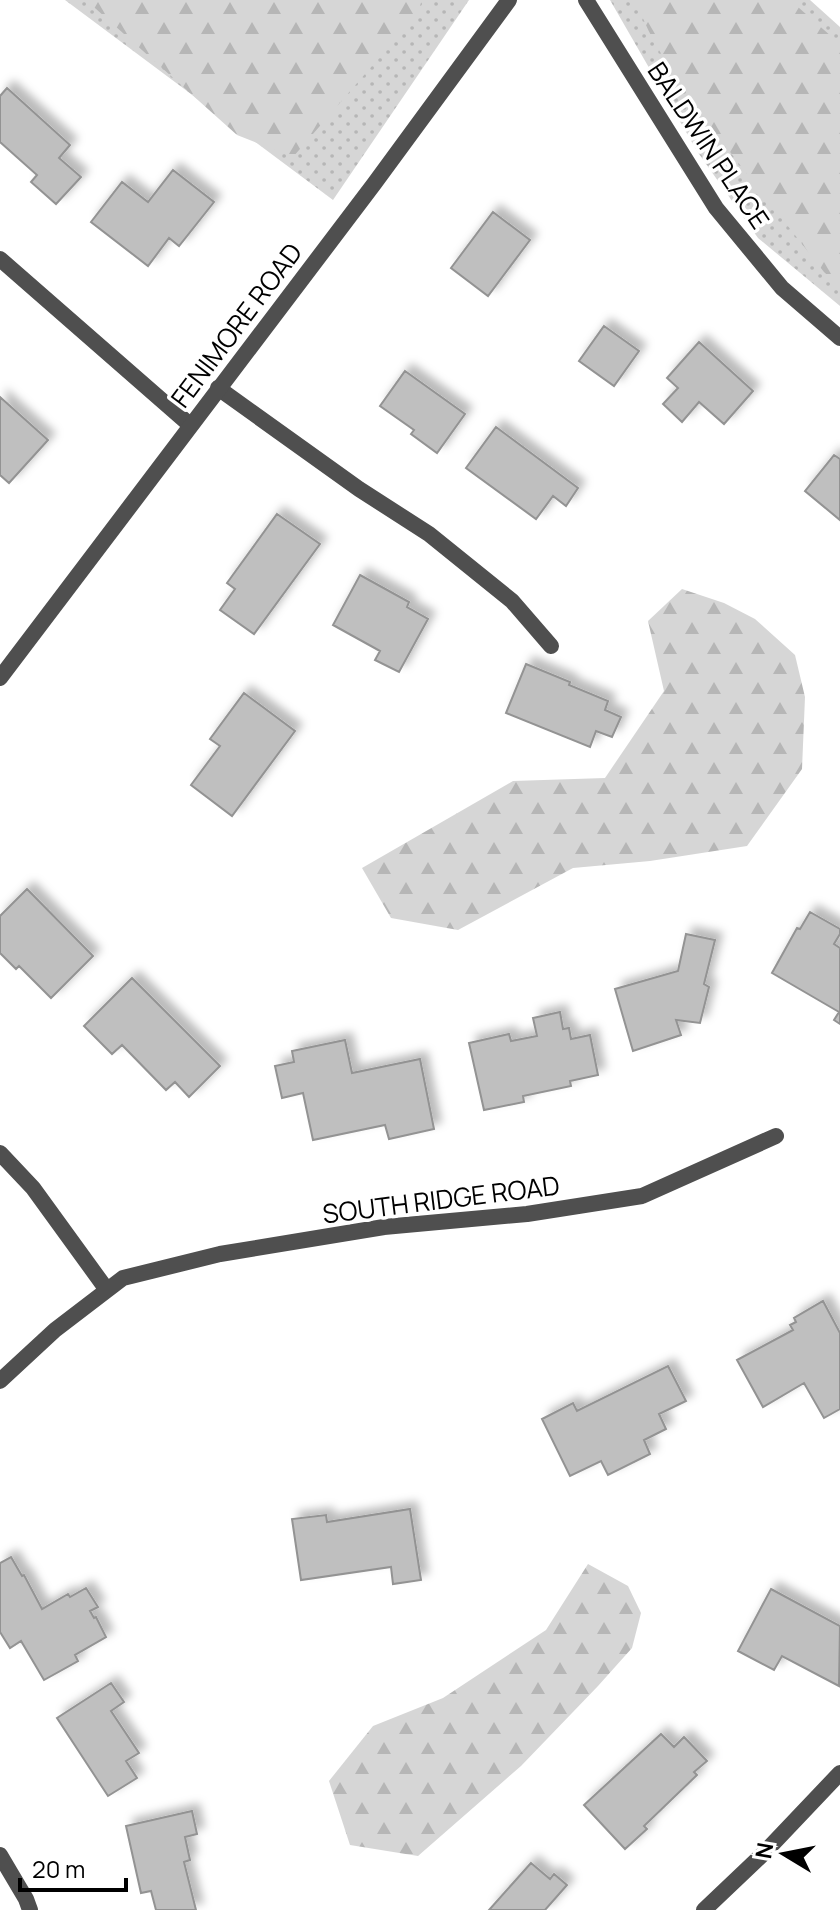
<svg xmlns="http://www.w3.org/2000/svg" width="840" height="1910" viewBox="0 0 840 1910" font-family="Manrope,sans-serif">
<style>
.green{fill:url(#green-dots)}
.forest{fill:url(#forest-firs)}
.building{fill:#bfbfbf;stroke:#939393;stroke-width:2;filter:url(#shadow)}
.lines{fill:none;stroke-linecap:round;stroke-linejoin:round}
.service{stroke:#4f4f4f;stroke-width:16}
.minor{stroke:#4f4f4f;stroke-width:16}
.tertiary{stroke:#4f4f4f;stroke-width:16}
.labels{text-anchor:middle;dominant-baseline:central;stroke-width:7;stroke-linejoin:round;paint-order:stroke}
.street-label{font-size:26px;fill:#000;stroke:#fff}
</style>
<defs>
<pattern id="green-dots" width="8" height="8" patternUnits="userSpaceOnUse" patternTransform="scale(2)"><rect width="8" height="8" fill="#d6d6d6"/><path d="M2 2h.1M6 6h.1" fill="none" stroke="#b6b6b6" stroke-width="1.8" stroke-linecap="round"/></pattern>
<pattern id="forest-firs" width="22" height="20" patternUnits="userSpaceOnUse" patternTransform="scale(2)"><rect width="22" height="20" fill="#d6d6d6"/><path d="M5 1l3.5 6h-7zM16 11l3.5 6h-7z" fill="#b6b6b6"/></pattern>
<filter id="shadow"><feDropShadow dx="7" dy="-7" stdDeviation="4" flood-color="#0004"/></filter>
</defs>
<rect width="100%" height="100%" fill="#fff"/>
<path class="green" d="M65,0h404l-136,200z
M610,0h200l30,27v279l-82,-68 -61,-87z"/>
<path class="forest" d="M86,0h336l-5,14 -124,143 -56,-22z
M636,0h154l50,44v243l-16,-15c-42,-54 -85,-106 -124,-161 -25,-35 -50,-69 -64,-111z
M682,589l42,14 31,16 40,36 10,42 -3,72 -55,77 -97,15 -77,7 -115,62 -67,-12 -29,-50 151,-87 92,-3 59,-87 -16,-70z
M588,1564l40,22 13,27 -9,35 -34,38 -77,80 -103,90 -68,-11 -21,-64 44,-55 70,-28 103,-68z"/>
<path class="building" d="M7,88l63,57 -11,13 22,19 -25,27 -25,-22 6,-7 -37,-33v-46z
M173,170l41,32 -35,44 -10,-8 -21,28 -57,-44 31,-40 26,20z
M493,212l37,28 -42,56 -37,-28z
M604,326l35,25 -25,35 -35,-25z
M699,342l54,49 -29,33 -25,-22 -17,20 -19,-18 15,-16 -11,-10z
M405,371l60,43 -28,39 -26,-19 3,-4 -34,-24z
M0,397l48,43 -39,43 -9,-8z
M496,427l82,61 -12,18 -13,-10 -17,23 -70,-51z
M834,455l6,4v61l-35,-29z
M277,514l43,30 -66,90 -34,-24 15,-21 -8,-6z
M360,575l49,27 -2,5 21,12 -29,53 -24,-12 5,-9 -47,-26z
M526,664l44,18 -1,3 39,16 -3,9 16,7 -9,20 -16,-6 -6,16 -84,-34z
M244,693l51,38 -63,85 -41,-31 29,-39 -10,-7z
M27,889l66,67 -42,42 -32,-32 -3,3 -16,-16v-37z
M810,912l30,17v5l-6,10 6,4v76l-6,-4 5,-8 -67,-39 25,-45 3,1z
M686,934l29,6 -11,44 5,3 -9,36 -24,-3 5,15 -48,16 -18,-62 63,-18z
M132,978l88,88 -31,31 -14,-15 -9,8 -44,-45 -10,9 -28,-28z
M560,1012l3,17 6,-1 2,11 19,-4 8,40 -28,6 1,5 -48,10 1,6 -40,8 -15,-67 40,-9 2,7 26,-5 -4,-18z
M345,1040l7,33 68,-14 14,70 -45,10 -4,-14 -72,15 -10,-47 -21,5 -7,-32 19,-4 -2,-11z
M823,1301l17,32v76l-16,9 -20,-35 -41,24 -26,-47 56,-30 -3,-5 6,-3 -2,-4z
M668,1366l18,35 -27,13 7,15 -22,11 6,14 -42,21 -7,-14 -31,15 -28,-57 31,-16 4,8z
M410,1509l11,71 -28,4 -2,-17 -90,13 -9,-61 34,-4 1,7z
M11,1557l11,19 2,-1 18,34 26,-15 2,3 16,-9 12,19 -8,4 4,7 2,-1 10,20 -31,18 3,6 -34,19 -23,-39 -11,7 -10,-16v-69z
M771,1589l69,37 -1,60 -57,-30 -8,14 -36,-19z
M111,1683l13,19 -13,9 28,42 -13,8 11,17 -29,18 -51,-78z
M661,1734l13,13 10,-10 23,24 -13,11 3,3 -53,51 3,3 -22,20 -41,-44z
M192,1811l5,23 -12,3 5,23 -6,2 12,48h-40l-5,-19 -10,2 -15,-67z
M531,1863l19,16 4,-5 13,11 -22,25h-56z"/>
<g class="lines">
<path class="service" d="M218,388l141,101 70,45 83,67 39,45"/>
<path class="minor" d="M586,0l130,208 66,80 58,50
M0,259l190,166
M0,1153l33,35 74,102
M0,1381l55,-51 68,-52 97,-24 164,-27 143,-13 115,-18 134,-60
M0,1855l26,44 4,11
M704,1910l60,-57 76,-80"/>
<path class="tertiary" d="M0,678l374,-494 135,-184"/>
</g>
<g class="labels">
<g class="street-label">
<text transform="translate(709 145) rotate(56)">BALDWIN PLACE</text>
<text transform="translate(236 325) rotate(-53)">FENIMORE ROAD</text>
<text transform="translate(441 1199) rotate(-7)">SOUTH RIDGE ROAD</text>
</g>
</g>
<g transform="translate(784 1854) rotate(280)" stroke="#ffffff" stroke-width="6" paint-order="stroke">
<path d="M0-6L14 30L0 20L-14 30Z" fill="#000000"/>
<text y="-12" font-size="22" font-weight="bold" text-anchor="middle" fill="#000000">N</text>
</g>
<path d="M20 1878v12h106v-12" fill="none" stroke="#000000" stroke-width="4"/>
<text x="32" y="1878" font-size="24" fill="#000000" stroke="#ffffff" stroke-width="6" paint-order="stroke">20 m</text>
</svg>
